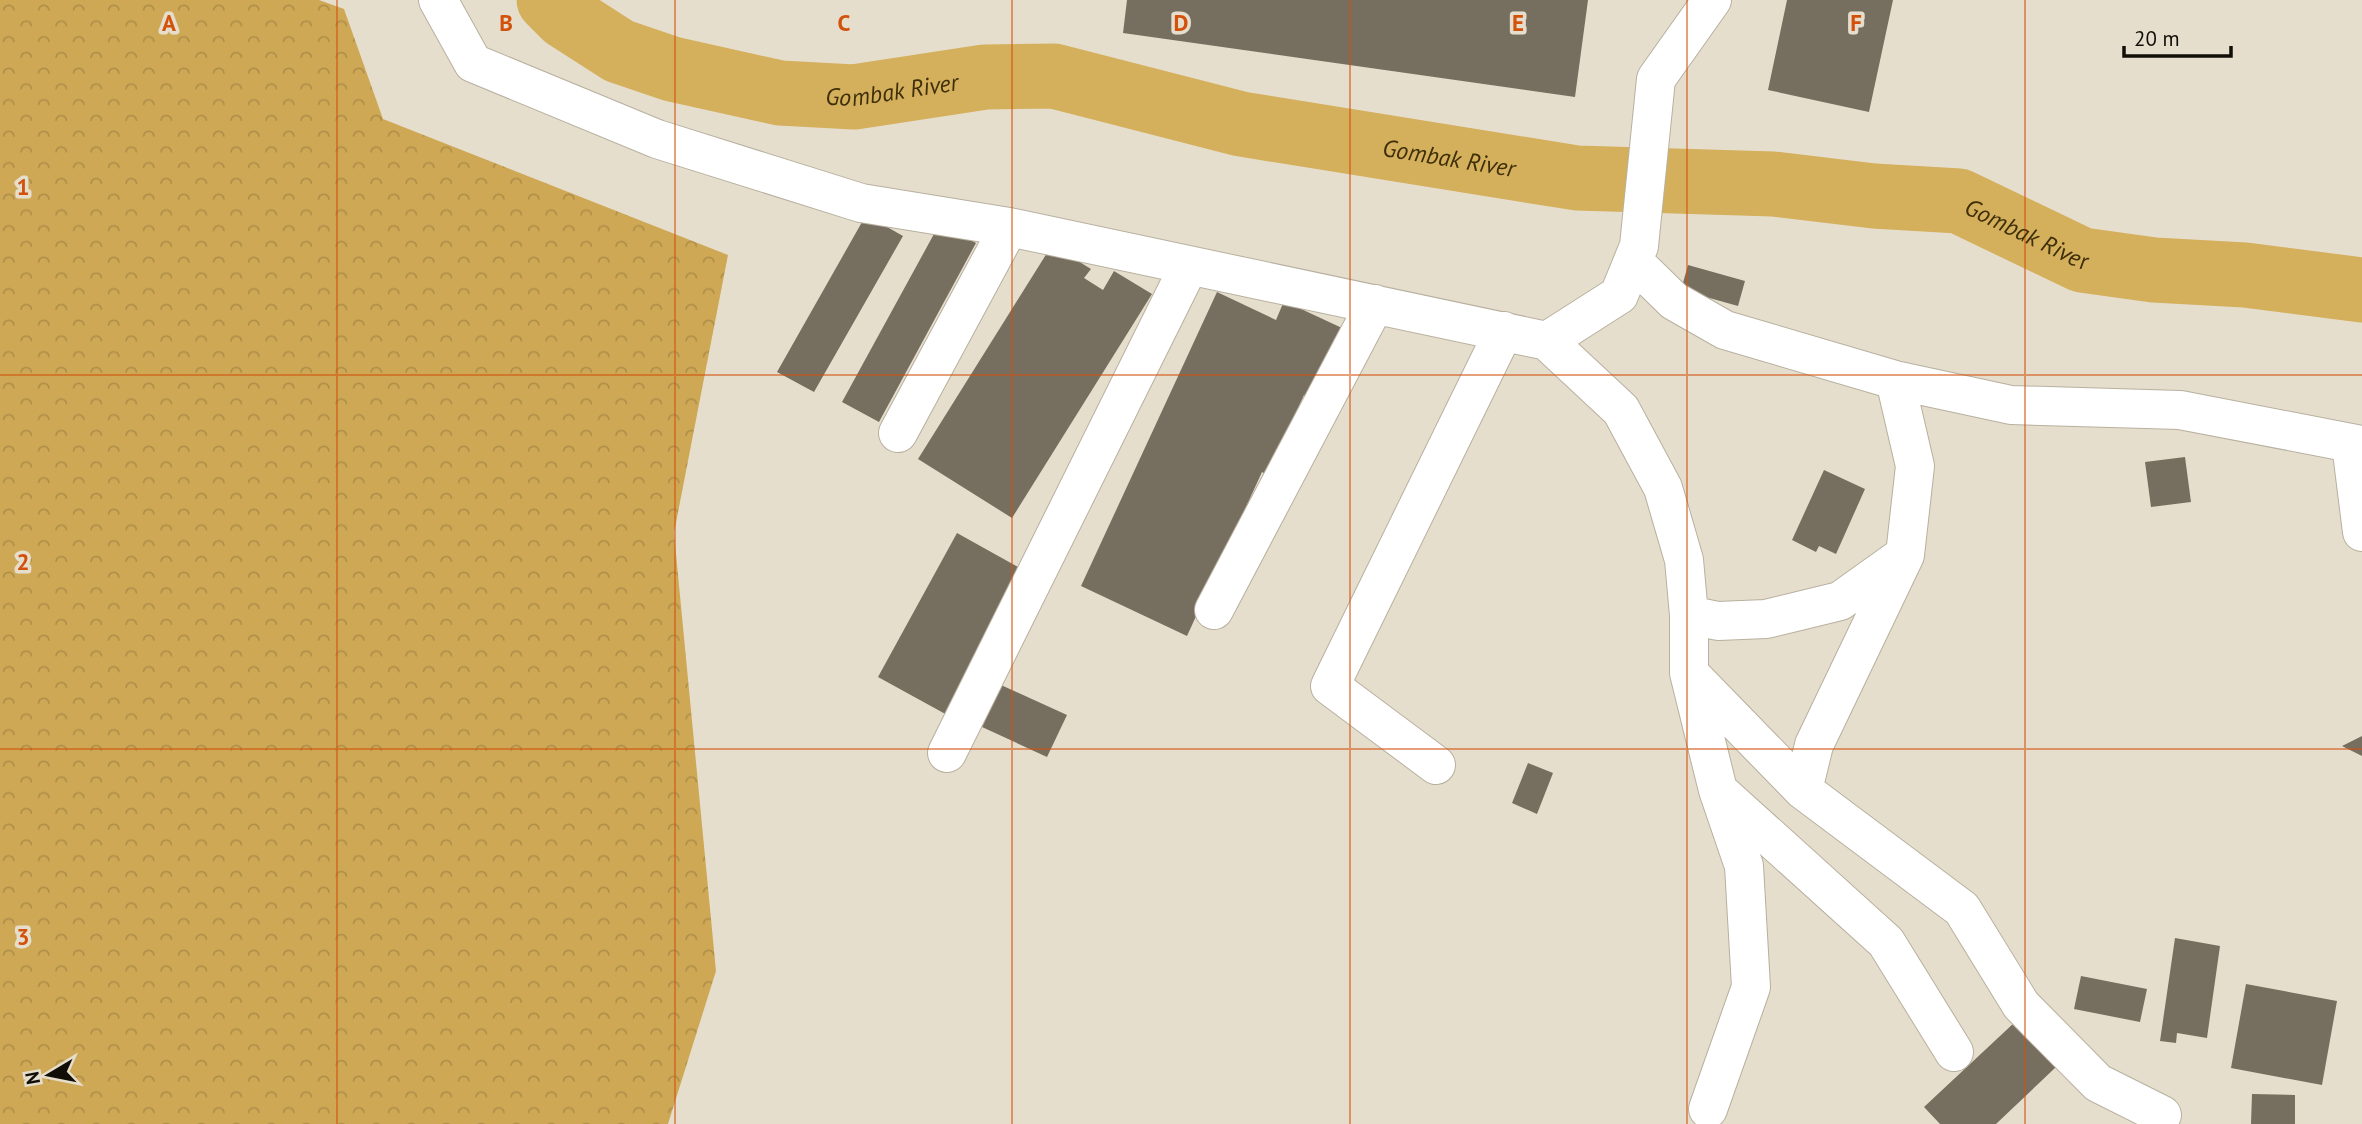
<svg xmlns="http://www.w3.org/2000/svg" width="2362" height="1124" viewBox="0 0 2362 1124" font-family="'PT Sans',sans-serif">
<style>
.forest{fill:url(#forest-crowns)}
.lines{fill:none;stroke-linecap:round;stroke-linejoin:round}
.river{stroke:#d4af5c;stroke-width:65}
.building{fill:#766e5f}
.minor-casing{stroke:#b8b09f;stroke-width:40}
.minor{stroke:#fff;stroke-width:38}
.grid{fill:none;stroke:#d2520c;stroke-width:2;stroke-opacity:0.55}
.labels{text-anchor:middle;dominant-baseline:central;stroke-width:7;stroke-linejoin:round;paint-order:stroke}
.water-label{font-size:24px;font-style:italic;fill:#3e2f09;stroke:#e6decd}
.grid-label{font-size:23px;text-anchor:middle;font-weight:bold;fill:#d2520c;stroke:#e6decd;stroke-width:7;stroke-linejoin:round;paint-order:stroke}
</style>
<defs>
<pattern id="forest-crowns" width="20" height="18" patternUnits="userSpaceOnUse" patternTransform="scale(1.75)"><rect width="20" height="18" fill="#cea855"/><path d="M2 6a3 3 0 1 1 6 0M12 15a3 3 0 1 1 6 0" fill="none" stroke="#b08f49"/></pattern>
</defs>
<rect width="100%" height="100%" fill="#e6decd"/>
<path class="forest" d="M0,0h319l25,9 39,110 345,136 -54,278 42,438 -48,153h-668z"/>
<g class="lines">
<path class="river" id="s1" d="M549,0l17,17 53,34 53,18 108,24 74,4 131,-20 69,-1 187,48 336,54 196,6 101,12 85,5 123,59 72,10 91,5 117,15"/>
</g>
<path class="building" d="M1127,0h461l-13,97 -452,-64z
M1787,0h106l-24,112 -101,-22z
M866,215l37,21 -89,156 -37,-20z
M940,223l36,20 -97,179 -37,-20z
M1052,245l39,24 -7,9 19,12 11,-19 38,23 -140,224 -94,-59z
M1688,265l57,16 -7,25 -57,-16z
M1217,292l59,28 8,-19 58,27 -32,70 -6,-3 -37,80 -5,-3 -75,164 -106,-50z
M2185,457l6,45 -40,5 -6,-45z
M1824,470l41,19 -29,65 -17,-8 -3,6 -24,-12z
M957,533l70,39 -78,144 -71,-39z
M1001,685l66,30 -20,42 -65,-30z
M2362,736v20l-20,-10z
M1528,763l25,10 -16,41 -25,-11z
M2175,938l45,8 -13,92 -30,-5 -1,10 -16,-2z
M2081,976l66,13 -7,33 -66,-13z
M2246,984l91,17 -15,84 -91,-17z
M2015,1022l41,45 -60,57h-56l-16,-17z
M2252,1094l43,1v29h-44z"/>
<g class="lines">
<defs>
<path id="minor" d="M438,0l35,63 184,76 204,64 148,24 538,114 72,-46 20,-49 17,-167 56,-79
M1633,261l41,40 51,29 170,50 116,25 169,5 182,35
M1547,341l74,69 42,78 21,72 5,55v58l29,117 26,76 7,121 -43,122
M898,433l111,-206
M2351,444l11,88
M1214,610l161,-306
M1689,615l29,6 48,-2 74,-18 63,-45
M1689,673l114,117 159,119 59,96 77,78 64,32
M947,753l242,-487
M1436,765l-106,-79 174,-355
M1803,790l11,-45 91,-190 10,-89 -20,-86
M1721,793l165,149 68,110"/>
</defs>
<use href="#minor" class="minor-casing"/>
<use href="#minor" class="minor"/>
</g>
<path class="grid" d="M337,0v1124M675,0v1124M1012,0v1124M1350,0v1124M1687,0v1124M2025,0v1124M0,375h2362M0,749h2362"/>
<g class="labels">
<g class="water-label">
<text stroke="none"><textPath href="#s1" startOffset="366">Gombak River</textPath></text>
<text stroke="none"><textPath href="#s1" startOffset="933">Gombak River</textPath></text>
<text stroke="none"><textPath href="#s1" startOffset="1521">Gombak River</textPath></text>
</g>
</g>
<g class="grid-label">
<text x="169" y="31">A</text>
<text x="506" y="31">B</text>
<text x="844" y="31">C</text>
<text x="1181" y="31">D</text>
<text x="1518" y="31">E</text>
<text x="1856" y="31">F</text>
<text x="23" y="195">1</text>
<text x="23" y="570">2</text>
<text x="23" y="945">3</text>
</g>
<g transform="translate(49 1075) rotate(260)" stroke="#e6decd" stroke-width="5" paint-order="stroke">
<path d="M0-5L12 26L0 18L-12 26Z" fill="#110e08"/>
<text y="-10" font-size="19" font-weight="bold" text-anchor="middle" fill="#110e08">N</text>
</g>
<path d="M2124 46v10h107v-10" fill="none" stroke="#110e08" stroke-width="3.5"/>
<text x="2134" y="46" font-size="21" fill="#110e08" stroke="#e6decd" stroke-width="5" paint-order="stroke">20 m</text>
</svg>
